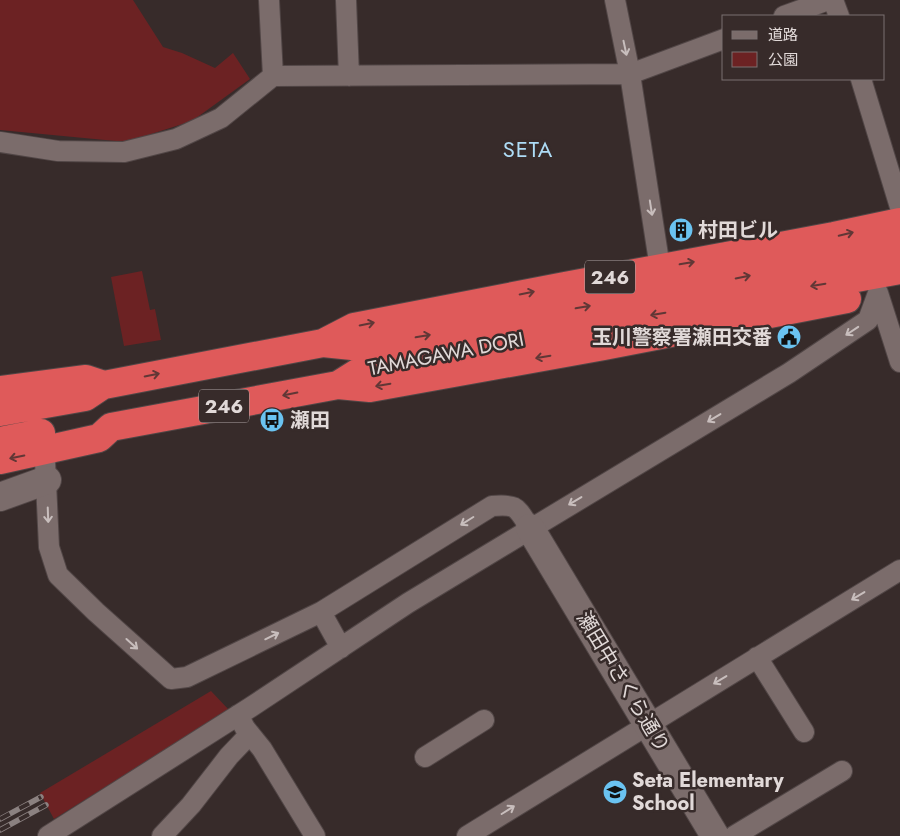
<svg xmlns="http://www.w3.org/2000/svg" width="900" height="836" viewBox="0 0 900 836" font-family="Jost,'Noto Sans JP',sans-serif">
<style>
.green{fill:#6c2223}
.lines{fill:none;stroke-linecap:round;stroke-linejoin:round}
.street-casing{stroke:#514646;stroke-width:22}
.secondary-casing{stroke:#514646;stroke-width:30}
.highway-casing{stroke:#514646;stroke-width:30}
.street{stroke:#7b6c6b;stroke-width:20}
.secondary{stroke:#7b6c6b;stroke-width:28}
.highway{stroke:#df5a5a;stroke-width:28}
.rail-casing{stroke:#8b8180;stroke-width:5.5}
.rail{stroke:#372b2a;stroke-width:4;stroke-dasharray:11;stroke-linecap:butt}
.oneway{stroke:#c8bebd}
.oneway2{stroke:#613736}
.labels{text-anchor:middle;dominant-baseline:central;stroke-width:5;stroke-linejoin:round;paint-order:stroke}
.shield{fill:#372b2a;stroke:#aea5a4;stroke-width:1}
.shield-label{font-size:19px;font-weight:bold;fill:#e1d9d8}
.poi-label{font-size:20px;font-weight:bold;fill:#e1d9d8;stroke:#372b2a;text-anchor:start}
.street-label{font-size:20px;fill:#e1d9d8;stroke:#372b2a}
.quarter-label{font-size:22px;letter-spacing:1px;fill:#aedcf6;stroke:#372b2a}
</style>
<rect width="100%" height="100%" fill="#372b2a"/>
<path class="green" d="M0,0h133l30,47 19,6 33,15 18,-15 17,26 -58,42 -66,21 -126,-12z
M142,271l8,39 5,-1 6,31 -37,6 -13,-69z
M211,691l18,19 -175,109 -14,-26z"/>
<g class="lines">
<defs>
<path id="street" d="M269,0l4,76
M346,0l3,76
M615,0l15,74 30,194
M833,0l6,16
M784,16l44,-16
M861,79l39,128
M0,142l58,9 66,1 52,-13 45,-21 52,-42 357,-2 94,-35
M878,293l22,69
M50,450l-5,11 4,86 9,28 38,37 75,67 16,-2 134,-65 171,-106c26,-2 24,1 38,22
M321,612l20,36
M757,657l47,75
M238,715l7,13 17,21 53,87
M425,757l59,-37
M48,836l203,-129 157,-104 381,-230 79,-53 10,-27
M162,836l29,-31 38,-49 21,-22
M467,836l433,-266
M734,836l108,-65"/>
<path id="secondary" d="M0,497l47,-17
M530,528l185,308"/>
<path id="highway" d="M323,343l31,-16 211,-41 269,-50 66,-14
M338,385l32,3 234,-42 243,-47
M0,390l86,-11 18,6 219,-42 39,4 360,-66 178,-34
M0,412l85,-15 18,-12
M0,441l41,-8
M0,460l99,-22 12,-11 227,-42 27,-17 535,-98"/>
</defs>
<use href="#street" class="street-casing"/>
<use href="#secondary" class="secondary-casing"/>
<use href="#highway" class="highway-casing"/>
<use href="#street" class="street"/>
<use href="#secondary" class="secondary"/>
<use href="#highway" class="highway"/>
<defs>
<path id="rail" d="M0,819l41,-22
M0,830l46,-25"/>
</defs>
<use href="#rail" class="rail-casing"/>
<use href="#rail" class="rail"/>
</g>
<defs><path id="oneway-shaft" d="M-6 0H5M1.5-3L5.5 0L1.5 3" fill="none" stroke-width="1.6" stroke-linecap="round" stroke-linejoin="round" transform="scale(1.25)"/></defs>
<g class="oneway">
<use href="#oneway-shaft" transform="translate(625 48) rotate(78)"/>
<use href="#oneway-shaft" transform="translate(651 208) rotate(81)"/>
<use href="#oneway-shaft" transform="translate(852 331) rotate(146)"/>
<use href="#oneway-shaft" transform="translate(714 418) rotate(149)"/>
<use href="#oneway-shaft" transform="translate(575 501) rotate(149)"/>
<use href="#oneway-shaft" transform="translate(48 515) rotate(88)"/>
<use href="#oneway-shaft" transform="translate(467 521) rotate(148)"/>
<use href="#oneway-shaft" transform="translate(858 596) rotate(149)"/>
<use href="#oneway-shaft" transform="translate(272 636) rotate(-26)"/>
<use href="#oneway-shaft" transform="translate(132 644) rotate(42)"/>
<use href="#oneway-shaft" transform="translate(720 680) rotate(149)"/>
<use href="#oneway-shaft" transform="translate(508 810) rotate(-32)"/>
</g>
<g class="oneway2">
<use href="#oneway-shaft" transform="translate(846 234) rotate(-13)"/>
<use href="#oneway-shaft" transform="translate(687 263) rotate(-10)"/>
<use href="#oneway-shaft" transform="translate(743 277) rotate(-11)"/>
<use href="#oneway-shaft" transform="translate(818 285) rotate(170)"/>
<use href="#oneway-shaft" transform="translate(527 293) rotate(-11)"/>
<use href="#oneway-shaft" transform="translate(583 307) rotate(-10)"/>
<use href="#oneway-shaft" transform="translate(658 314) rotate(170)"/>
<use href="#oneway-shaft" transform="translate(367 324) rotate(-11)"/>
<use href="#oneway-shaft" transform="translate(423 336) rotate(-10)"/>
<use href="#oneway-shaft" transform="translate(543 357) rotate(170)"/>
<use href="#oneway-shaft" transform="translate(152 375) rotate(-11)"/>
<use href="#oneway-shaft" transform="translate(383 385) rotate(170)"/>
<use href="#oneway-shaft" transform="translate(290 394) rotate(169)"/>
<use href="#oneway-shaft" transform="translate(17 457) rotate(168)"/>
</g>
<defs>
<symbol id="building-disc" viewBox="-11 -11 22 22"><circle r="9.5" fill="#6ac3f1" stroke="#372b2a"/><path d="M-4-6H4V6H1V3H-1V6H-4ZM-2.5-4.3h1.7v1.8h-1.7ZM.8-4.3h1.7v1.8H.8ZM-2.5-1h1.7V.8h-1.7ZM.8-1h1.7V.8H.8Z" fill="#111"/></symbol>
<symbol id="civic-disc" viewBox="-11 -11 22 22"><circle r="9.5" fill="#6ac3f1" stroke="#372b2a"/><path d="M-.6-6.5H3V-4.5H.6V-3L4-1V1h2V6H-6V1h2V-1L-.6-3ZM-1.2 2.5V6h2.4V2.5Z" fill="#111"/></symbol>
<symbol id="bus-disc" viewBox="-11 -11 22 22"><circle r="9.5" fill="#6ac3f1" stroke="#372b2a"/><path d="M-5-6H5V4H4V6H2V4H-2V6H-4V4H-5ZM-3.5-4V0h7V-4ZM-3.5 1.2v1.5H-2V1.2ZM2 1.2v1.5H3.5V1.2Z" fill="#111"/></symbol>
<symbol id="school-disc" viewBox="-11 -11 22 22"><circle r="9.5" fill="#6ac3f1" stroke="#372b2a"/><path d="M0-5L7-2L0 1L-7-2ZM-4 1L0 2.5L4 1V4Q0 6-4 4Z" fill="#111"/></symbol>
</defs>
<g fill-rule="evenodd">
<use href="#building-disc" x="667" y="216" width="28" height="28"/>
<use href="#civic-disc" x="775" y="323" width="28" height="28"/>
<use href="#bus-disc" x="258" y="406" width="28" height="28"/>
<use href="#school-disc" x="601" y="778" width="28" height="28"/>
</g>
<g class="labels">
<g class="shield">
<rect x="585" y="260.5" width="50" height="33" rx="4"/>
<rect x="199" y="389.5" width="50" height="33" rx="4"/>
</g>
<g class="shield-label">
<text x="610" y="277">246</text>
<text x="224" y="406">246</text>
</g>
<g class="poi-label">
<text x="698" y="230">村田ビル</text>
<text x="772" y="337" text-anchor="end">玉川警察署瀬田交番</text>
<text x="290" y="420">瀬田</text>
<text x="632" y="780">Seta Elementary<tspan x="632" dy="23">School</tspan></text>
</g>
<g class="street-label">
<text transform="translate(446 354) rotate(-11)">TAMAGAWA DORI</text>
<text transform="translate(623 682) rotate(59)">瀬田中さくら通り</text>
</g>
<g class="quarter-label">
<text x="528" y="149">SETA</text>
</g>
</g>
<rect x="722" y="15" width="162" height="65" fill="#372b2a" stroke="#7b7170"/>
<rect x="732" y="31" width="25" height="8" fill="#7b6c6b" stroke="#7b7170"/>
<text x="768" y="40" font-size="15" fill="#e1d9d8">道路</text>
<rect x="732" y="52" width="25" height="15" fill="#6c2223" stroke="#7b7170"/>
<text x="768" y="65" font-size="15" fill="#e1d9d8">公園</text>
</svg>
